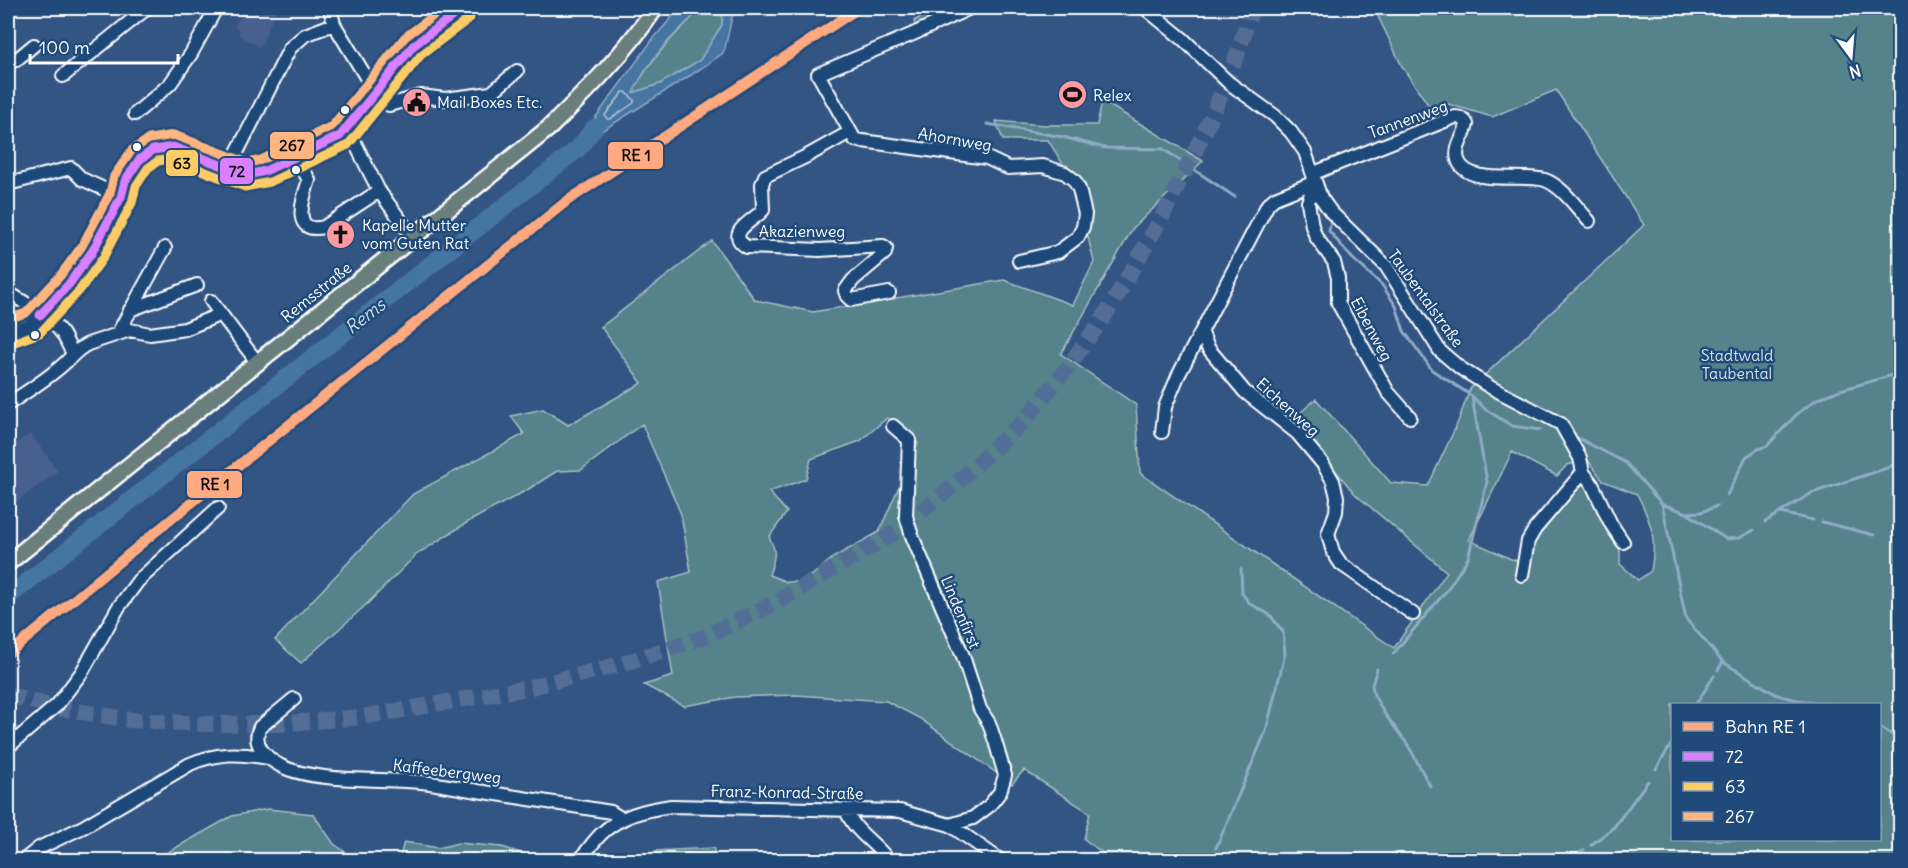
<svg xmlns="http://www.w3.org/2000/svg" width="1908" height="868" viewBox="0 0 1908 868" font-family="Delius,sans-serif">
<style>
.built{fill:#47618e}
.green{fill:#54828b;stroke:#aac0c5;stroke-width:1.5;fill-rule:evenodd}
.water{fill:#4575a1;stroke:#8facc7;stroke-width:1.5}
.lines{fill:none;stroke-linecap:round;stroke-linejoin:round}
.shore{stroke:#b5c8d9;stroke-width:1.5}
.stream{stroke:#8facc7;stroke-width:3}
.river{stroke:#4575a1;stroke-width:18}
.minor-tunnel{stroke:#526e96;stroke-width:12;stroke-dasharray:12 6;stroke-linecap:butt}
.highway-tunnel{stroke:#526e96;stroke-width:16;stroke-dasharray:16 8;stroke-linecap:butt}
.minor-casing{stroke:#fff;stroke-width:16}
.major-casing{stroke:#fff;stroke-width:20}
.minor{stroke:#1f4a7a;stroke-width:12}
.major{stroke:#6b7f7c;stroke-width:15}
.bus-1-casing{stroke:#1f4a7a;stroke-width:14}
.bus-2-casing{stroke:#1f4a7a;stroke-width:14}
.bus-3-casing{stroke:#1f4a7a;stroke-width:14}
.bus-1{stroke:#d880ff;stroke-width:9}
.bus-2{stroke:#fdcc66;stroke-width:9}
.bus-3{stroke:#ffb580;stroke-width:9}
.rail-1-casing{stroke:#1f4a7a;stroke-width:15}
.rail-1{stroke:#ffa980;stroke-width:10}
.bus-dot{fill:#fff;stroke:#1f4a7a;stroke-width:2}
.labels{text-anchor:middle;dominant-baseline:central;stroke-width:5;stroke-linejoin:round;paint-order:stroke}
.poi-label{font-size:16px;fill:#fff;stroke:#1f4a7a;text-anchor:start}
.street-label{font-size:16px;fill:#fff;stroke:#1f4a7a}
.park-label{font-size:16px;fill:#d4e0e2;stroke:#1f4a7a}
.water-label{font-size:18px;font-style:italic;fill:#d0dce8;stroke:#1f4a7a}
.line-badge{stroke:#1f4a7a;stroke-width:2}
.pale-badge-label{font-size:16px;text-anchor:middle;font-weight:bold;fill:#111}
</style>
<rect width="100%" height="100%" fill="#335584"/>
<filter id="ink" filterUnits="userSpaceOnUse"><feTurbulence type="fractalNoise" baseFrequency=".0167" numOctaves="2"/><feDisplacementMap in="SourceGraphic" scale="12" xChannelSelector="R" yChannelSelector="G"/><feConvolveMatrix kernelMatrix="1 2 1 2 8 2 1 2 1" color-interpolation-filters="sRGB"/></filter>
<g filter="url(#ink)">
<path class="built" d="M246,8h31l-17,39 -22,-12 2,-4 -6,-5z
M31,434l27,37 -50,37v-62z"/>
<path class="green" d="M702,8h21l-1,17 -22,35 -40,24 -28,9c19,-35 42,-58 70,-85z
M937,8h23l-44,22 -2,-9z
M1374,8h526v852h-788l-28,-21 6,-26 -66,-43 -12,14 -93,-66 -33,-17 -90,-6 -61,2 -51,9 -40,-21 29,-9 -15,-94 33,-10 -10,-58 -39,-90 -61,46 -24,1 -30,19 -59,32 -51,32 -49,49 -67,60 -26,-23 138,-146 111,-60 -13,-18 32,-7 25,16 74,-42 -41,-56 111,-86 43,59 58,12 191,-32 69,25 21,-43 -19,-79 -27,-43h-45l-7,-19 48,4h53l5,-24 101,60 -70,67 -72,126 75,51 4,68 254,175 53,-76 -92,-78 -62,-75 23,-20 75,84 37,3 30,-64 12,-33 174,-164 -88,-135 -64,27 -44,-13 -16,6 -29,-42zM887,418l31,25 -39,89 -45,25 -30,25h-17l-18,-7c5,-16 9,-22 0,-38l18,-25 -18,-20 37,-13 5,-20 49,-18zM1512,452l45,24 10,-11 21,-5 15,21 34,13c15,30 20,44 14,77l-13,9 -18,-16v-19l-15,-21 -24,-49 -45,55 -8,33 -17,-4 -42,-19zM1672,704h208v136h-208z
M268,809l45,5 21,30 23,16h-203l78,-44z
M404,842l34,6 20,-5 44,4 40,13h-143z
M714,848v12h-68l9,-9z"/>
<path class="water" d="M680,8h22c-27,25 -54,51 -69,85l27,-9 40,-24 22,-35 1,-17h11l-9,40 -3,6 -31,21 -96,60 -16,13 11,-23 63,-86z"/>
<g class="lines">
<path class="shore" d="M623,92h3l8,8v3l-24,16h-3l-2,-4z"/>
<path class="stream" d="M987,124l76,13 42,11 58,1 72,48
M1331,220l-2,11 23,27 30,27 14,21 8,25 28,39 40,26 13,13 27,17 29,4
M1576,437l50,26 36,41 24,115 37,43 54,33 20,5 37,4
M1727,495l19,-38 12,-8 9,-3 30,-32 20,-15 20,-8 63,-18
M1662,504l25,9 39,26 13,-1 15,-8
M1687,513l14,-1 16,-6
M1780,513l33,7
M1765,522l47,-29 75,-25 13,-7
M1822,522l52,13
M1393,654l54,-64 21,-32 19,-76 -15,-85
M1377,669l-5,16 2,10 10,18 24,32 22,41
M1718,670l5,-8
M1696,704l18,-28
M1880,727l20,13
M1656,769l16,-26
M1591,845l23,-18 34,-46
M1216,848l50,-117 19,-77 -2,-22 -13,-17 -21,-12 -7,-10 -1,-24
M1569,860l15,-10"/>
<path class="river" d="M8,597l571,-449 15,-20"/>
<path class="minor-tunnel" d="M200,157l21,8"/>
<path class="highway-tunnel" d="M8,695l50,13 73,12 74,4h73l84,-7 165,-29 91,-23 86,-28 75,-36 118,-70 55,-44 72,-66 44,-54 42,-59 51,-89 48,-96 28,-68 15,-47"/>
<defs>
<path id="minor" d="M330,8l4,16 41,68 14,13 32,-9 24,3 46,-6 26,-22
M970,8l-57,26 -95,40 37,66 132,18 21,10 35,-2 22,7 9,7 5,9 6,25 -2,13 -5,10 -20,15 -39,9
M1145,8l38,31 46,44 46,33 16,16 14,20 16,46 10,14 55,54 54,85 20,17 30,19 71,37 19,34 3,14 9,12 19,40 12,18
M8,62l8,-2 18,-15
M63,76l84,-68
M135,114l35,-30 21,-30 23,-42 -6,-4
M347,127l32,64 34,46
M850,132l-43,24 -42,20 -3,8 1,26c-8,10 -40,23 -16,37l73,3 63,-4 3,2 -1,5 -32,27 -8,11 2,5 4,4 38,-7
M296,157l13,23c-6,18 -19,55 15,47l55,-36
M221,165l26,10 18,-4 75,-35 73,-90 50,-38
M229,168l61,-120 15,-13 29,-11
M1314,173l141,-56c6,0 9,2 12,7 -2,12 -13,23 -9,36 9,27 65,13 87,20 17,6 32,28 44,41
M1315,182l-7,20 4,24 4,11 18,25 4,16v25l50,89 22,25
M8,184l63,-16 11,11 39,18c6,-23 23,-56 53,-50 8,1 18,7 26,10
M8,293c14,7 44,27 54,40 4,6 7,14 11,21
M211,301l46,61
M130,310l67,-25
M8,332l21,-6 11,-11
M118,333l47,-85
M1202,333l6,15 37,44 52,41 26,31 10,17 4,16 -1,15 -8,22 5,18 8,12 72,50
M8,404c20,-13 41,-26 58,-42 7,-7 13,-14 22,-18l42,-14 20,4 35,-5 36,-15
M893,426l16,14 -3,76 6,20 51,120 17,53 9,14 6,18 10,34 -5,17 -11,14 -16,12 -23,7
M1162,432l3,-25 13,-31 90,-172 7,-6 40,-16
M1522,575l6,-34 7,-12 48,-57
M294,699l-34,28c-9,17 6,31 21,39 34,17 101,12 140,16 21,2 42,7 63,10 43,7 85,13 127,20l11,7
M8,747l49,-42 25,-33 36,-64 20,-27 80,-73
M846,810c8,22 29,32 42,50
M24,860l15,-12 44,-21 107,-63c28,-12 49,-11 79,-6
M580,860c6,-8 13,-18 21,-26 20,-19 44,-24 70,-28l229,5 50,14 50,35"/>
<path id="major" d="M8,563l541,-435c38,-37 77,-76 106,-120"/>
</defs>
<use href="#minor" class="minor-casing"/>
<use href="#major" class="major-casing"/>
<use href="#minor" class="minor"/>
<use href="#major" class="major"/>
<defs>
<path id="bus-1" d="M40,315l29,-31 23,-32 29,-55 4,-16 14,-21 14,-10 20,-3 74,28 18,-4 75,-35 73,-90 50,-38"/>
<path id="bus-2" d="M12,343l28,-10 39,-42 24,-33 29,-55 4,-17 12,-18 10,-7 14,-2 73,28 25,-5 78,-37 73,-90 49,-37"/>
<path id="bus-3" d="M8,319l18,-6 34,-37 22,-30 28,-53 4,-17 18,-26 17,-11 25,-4 74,28 13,-3 71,-34 73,-89 39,-29"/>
</defs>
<use href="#bus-1" class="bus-1-casing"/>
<use href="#bus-2" class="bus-2-casing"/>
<use href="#bus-3" class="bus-3-casing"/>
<use href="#bus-1" class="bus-1"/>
<use href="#bus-2" class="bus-2"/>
<use href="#bus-3" class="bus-3"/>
<defs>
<path id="rail-1" d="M8,654l145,-120 414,-333 292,-193"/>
</defs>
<use href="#rail-1" class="rail-1-casing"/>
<use href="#rail-1" class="rail-1"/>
</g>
</g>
<defs>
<symbol id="stadium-disc" viewBox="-11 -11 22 22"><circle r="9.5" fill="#ff9aa2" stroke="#1f4a7a"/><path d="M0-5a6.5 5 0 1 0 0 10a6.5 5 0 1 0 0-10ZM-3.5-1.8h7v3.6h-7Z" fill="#111"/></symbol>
<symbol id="civic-disc" viewBox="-11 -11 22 22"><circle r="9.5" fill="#ff9aa2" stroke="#1f4a7a"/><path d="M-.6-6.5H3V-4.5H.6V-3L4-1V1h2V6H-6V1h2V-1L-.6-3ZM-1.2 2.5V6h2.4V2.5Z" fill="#111"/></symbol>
<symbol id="church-disc" viewBox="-11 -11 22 22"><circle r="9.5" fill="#ff9aa2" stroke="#1f4a7a"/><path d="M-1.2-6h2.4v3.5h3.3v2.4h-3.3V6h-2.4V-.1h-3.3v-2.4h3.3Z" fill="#111"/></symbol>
</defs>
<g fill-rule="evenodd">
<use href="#stadium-disc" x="1056" y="78" width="33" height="33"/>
<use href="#civic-disc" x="400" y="86" width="33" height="33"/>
<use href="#church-disc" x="324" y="218" width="33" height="33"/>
</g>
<g class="bus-dot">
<circle cx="345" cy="110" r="5"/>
<circle cx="137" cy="147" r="5"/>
<circle cx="296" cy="170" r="5"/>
<circle cx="35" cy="335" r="5"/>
</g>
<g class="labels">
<g class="poi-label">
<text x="1093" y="95">Relex</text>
<text x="437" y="102">Mail Boxes Etc.</text>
<text x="362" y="225">Kapelle Mutter<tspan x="362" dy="18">vom Guten Rat</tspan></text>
</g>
<g class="street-label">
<text transform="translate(1408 119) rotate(-20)">Tannenweg</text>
<text transform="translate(955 139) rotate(10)">Ahornweg</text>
<text x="802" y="231">Akazienweg</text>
<text transform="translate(316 292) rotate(-39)">Remsstraße</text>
<text transform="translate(1426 298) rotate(54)">Taubentalstraße</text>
<text transform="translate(1372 329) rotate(62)">Eibenweg</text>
<text transform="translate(1288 407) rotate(42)">Eichenweg</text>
<text transform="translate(961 612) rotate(67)">Lindenfirst</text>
<text transform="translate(447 771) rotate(7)">Kaffeebergweg</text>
<text transform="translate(787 792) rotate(1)">Franz-Konrad-Straße</text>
</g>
<g class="park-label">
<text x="1737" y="355">Stadtwald<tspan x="1737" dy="18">Taubental</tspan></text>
</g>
<g class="water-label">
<text transform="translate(365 316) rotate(-38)">Rems</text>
</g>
</g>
<g class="line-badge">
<rect x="269" y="131" width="46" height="29" rx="6" fill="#ffb580"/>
<rect x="607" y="141" width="57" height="29" rx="6" fill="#ffa980"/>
<rect x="165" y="149" width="34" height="28" rx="6" fill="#fdcc66"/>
<rect x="219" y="157" width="35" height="28" rx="6" fill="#d880ff"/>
<rect x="186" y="470" width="57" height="29" rx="6" fill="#ffa980"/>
</g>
<g class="pale-badge-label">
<text x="292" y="151">267</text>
<text x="636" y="161">RE 1</text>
<text x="182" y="169">63</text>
<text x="237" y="177">72</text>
<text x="215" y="490">RE 1</text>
</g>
<rect width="1908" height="868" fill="none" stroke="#1f4a7a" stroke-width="30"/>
<rect x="15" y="15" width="1878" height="838" fill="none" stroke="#fff" stroke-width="2" filter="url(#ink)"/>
<rect x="1671" y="703" width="210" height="138" fill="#1f4a7a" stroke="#7992af" stroke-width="1.5"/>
<rect x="1683" y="722" width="30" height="9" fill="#ffa980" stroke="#7992af" stroke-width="1.5"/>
<text x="1725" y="733" font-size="18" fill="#ffffff">Bahn RE 1</text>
<rect x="1683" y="752" width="30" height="9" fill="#d880ff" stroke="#7992af" stroke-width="1.5"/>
<text x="1725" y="763" font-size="18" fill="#ffffff">72</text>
<rect x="1683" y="782" width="30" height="9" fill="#fdcc66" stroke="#7992af" stroke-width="1.5"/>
<text x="1725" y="793" font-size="18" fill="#ffffff">63</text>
<rect x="1683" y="812" width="30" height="9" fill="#ffb580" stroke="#7992af" stroke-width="1.5"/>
<text x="1725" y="823" font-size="18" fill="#ffffff">267</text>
<g transform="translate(1851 57) rotate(164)" stroke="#1f4a7a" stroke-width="4.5" paint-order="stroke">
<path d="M0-4.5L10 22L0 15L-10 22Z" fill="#ffffff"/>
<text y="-9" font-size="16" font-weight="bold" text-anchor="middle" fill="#ffffff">N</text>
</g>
<path d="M30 54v9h148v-9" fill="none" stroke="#ffffff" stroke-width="3"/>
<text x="39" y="54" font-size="18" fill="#ffffff" stroke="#1f4a7a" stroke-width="4.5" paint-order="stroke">100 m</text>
</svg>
